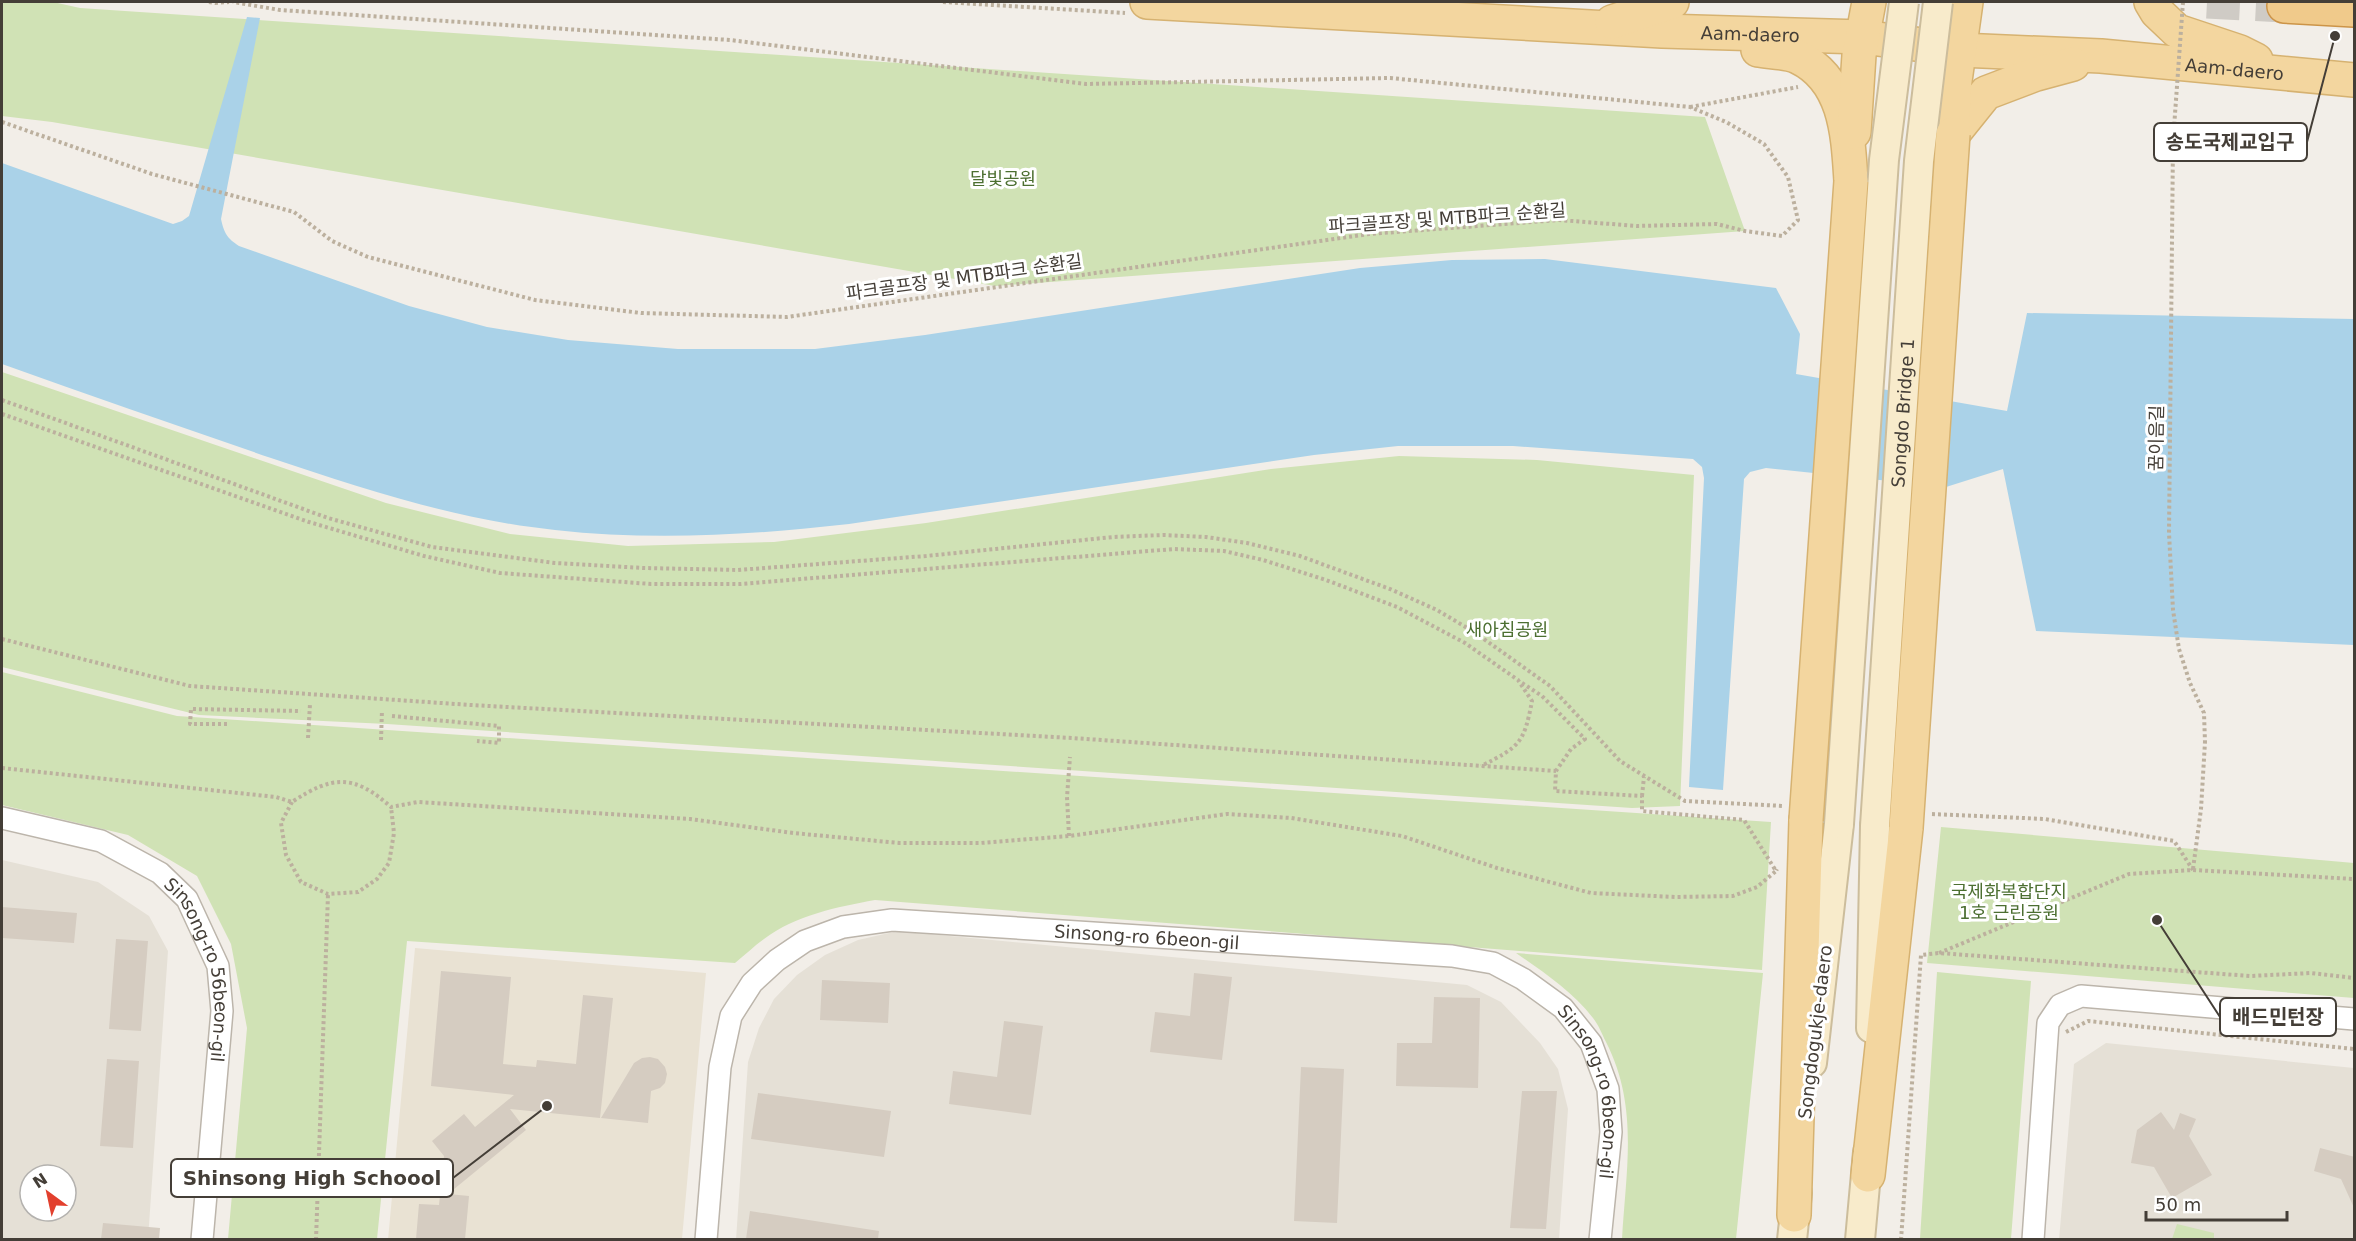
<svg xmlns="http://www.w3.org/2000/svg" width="2356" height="1241" viewBox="0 0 2356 1241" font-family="'DejaVu Sans','Noto Sans KR',sans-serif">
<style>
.residential{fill:#e5e0d6;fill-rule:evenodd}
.education{fill:#e9e2d3}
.green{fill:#d0e2b5}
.water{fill:#aad2e8}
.building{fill:#d5ccc1}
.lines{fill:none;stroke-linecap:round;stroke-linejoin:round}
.trunk-tunnel{stroke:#cfcbc5;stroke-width:33;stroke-dasharray:33 16;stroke-linecap:butt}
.minor-casing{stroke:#bcb5ab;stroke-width:24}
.secondary-casing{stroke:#ccbd9c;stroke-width:32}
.primary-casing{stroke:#d6b271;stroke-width:36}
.trunk-casing{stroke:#cc9448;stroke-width:36}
.path{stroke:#bcb09e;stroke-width:4;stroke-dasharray:3 3;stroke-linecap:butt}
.minor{stroke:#fff;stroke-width:21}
.secondary{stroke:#f8ebcb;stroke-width:28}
.primary{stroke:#f3d69f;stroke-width:33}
.trunk{stroke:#f0ca8b;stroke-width:33}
.secondary-bridge-casing{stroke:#ccbd9c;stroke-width:32;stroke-linecap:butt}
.primary-bridge-casing{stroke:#d6b271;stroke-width:36;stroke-linecap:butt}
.path-bridge{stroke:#bcb09e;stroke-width:4;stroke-dasharray:3 3;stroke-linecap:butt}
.secondary-bridge{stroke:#f8ebcb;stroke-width:28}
.primary-bridge{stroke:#f3d69f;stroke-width:33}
.labels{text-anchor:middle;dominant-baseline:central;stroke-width:6;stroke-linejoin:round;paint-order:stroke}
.street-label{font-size:18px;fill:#443e37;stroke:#fff}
.park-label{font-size:18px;fill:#4c6f31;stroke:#fff}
.leader{fill:none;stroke:#443e37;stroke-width:2}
.callout-dot{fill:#443e37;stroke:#fff;stroke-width:2}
.callout{fill:#fff;stroke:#443e37;stroke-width:2}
.callout-label{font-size:20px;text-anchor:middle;font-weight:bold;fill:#443e37}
</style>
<rect width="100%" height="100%" fill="#f2eee8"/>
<path class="residential" d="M2,860l96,22 51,34 19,35 -20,288 -146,1zM30,1175h36v36h-36z
M898,931l569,54 34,17 39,41 18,26 10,40 -9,130 -823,1 12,-178 11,-34 15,-29 23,-24 28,-20 33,-15z
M2106,1043l248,25v171l-295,1 15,-176z"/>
<path class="education" d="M415,948l291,25 -24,266 -294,1z"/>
<path class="green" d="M2,2h51l27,6 1625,109 40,114 -750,55 -943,-164 -50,-6z
M2,372l384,131 124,31 118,12 146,-4 152,-19 345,-54 128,-13 138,4 157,15 -14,331 -48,2 -1245,-84 -188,-9 -197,-48z
M2,672l175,44 1594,106 -9,148 -887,-70c-38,7 -79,15 -111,39 -10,7 -19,16 -29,24l-328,-22 -30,298h-149l19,-211 -16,-84 -34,-68 -69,-41 -126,-30z
M1941,827l413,36v135l-427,-35z
M1516,953l247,20 -27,266h-114c4,-70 17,-132 -16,-197 -4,-8 -8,-18 -13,-24 -21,-27 -50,-46 -77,-65z
M1937,972l94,9 -20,258h-91z
M2177,1224l37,9v6h-42z"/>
<path class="water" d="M247,17l13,1 -39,201c3,14 6,19 18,27l170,60 78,21 81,13 110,9h137l110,-14 435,-67 92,-8 93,-1 231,29 24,46 -4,40 211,37 20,-98 327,6v326l-318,-14 -33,-162 -57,18 -180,-19 -16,4 -6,7 -21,311 -34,-3 15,-309 -2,-11 -9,-8 -180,-13h-115l-84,9 -465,69c-98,11 -196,17 -294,6 -97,-10 -192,-41 -284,-72 -90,-31 -180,-62 -269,-94v-201l171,61 9,-3 7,-5z"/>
<path class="building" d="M2,907l75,6 -3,30 -72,-5z
M116,939l32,2 -7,90 -32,-2z
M441,971l70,6 -8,87 33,3 1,-7 39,4 7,-69 30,3 -13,120 -90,-9 16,21 -78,64 21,2 -4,43h-49l3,-35 20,1 5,-49 -12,-15 32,-27 11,13 39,-32 -83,-9z
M1194,973l38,4 -10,83 -72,-8 5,-40 35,4z
M822,980l68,3 -2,40 -68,-3z
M1434,997l46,1 -2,90 -82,-2 1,-43h35z
M1004,1021l39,5 -12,89 -82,-11 4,-33 44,6z
M650,1057l8,2 7,8 2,7 -2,9 -5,5 -9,3 -3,32 -47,-5 33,-55 8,-5z
M107,1059l32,2 -6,87 -33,-2z
M1301,1067l43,2 -7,154 -43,-2z
M1522,1091h35l-11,138 -36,-1z
M758,1093l133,18 -7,46 -133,-18z
M2161,1112l13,18 6,-17 16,6 -7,17 23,39 -40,23 -18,-31 -23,-4 6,-33z
M2320,1148l35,9v53l-14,-31 -27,-8z
M750,1211l129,20 -1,8h-132z
M103,1223l57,5 -1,11h-58z"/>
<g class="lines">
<path class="trunk-tunnel" d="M2207,2l77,4"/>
<defs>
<g id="minor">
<path id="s1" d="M2,818l99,23 59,32 27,26 31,67 4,45 -20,229"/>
<path id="s2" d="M706,1240l14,-173 11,-51 21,-33 25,-23 28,-19 38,-14 49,-7 560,36 41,7 30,16 40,29 28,35 17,46 3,43 -11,108"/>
<path d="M2033,1240l15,-217 12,-18 21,-9 273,23"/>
</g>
<path id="secondary" d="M1871,1028l4,-202
M1812,1063l27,-239
M1792,1240l5,-47
M1860,1240l8,-88"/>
<g id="primary">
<path id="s3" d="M1147,2l515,29 201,6 97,13 141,6 253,24"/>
<path d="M2151,2l6,10 20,19 63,21 16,8"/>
<path d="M1612,22l60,-20"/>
<path d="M1758,50c12,2 29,2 40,7 48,23 50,78 53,124"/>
<path d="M1854,132l5,-77 10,-53"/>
<path d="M1953,134l33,-41 50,-19 37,-10"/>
<path d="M1953,134l1,-46 12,-86"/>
<path d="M1868,1175l38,-347"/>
<path d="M1794,1215l12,-395"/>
</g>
<path id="trunk" d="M2284,6l70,4"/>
</defs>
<use href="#minor" class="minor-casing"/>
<use href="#secondary" class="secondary-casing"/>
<use href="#primary" class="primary-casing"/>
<use href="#trunk" class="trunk-casing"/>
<path class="path" d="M209,2l6,1 14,-1
M943,2l182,11
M1690,107l108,-20
M2,122l150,52 142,38 38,29 36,16 167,43 106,13 146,4 582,-83 190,-14 78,6 80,-2 28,7 37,5 16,-16 -10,-43 -24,-33 -38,-22 -36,-15 -300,-29 -304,6 -356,-44 -450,-30 -47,-8
M2,400l326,118 104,29 123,16 89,5 94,2 188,-14 187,-19 50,-2 43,2 41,6 53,13 90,33 47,21 37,22 76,54 70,75 65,40 99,5
M2,414l307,108 115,34 76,17 151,11h89l434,-35 50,2 39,9 63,20 71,27 68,36 53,37 14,21c-8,43 -13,46 -51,65
M2,639l188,47 281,19 601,33 484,33
M1522,683l20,13 43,43 -14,10 -15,22 -1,20 87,5v15l102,9 32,51 1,-2
M392,716l107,10v17l-22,-2
M227,724h-37l1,-15 110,2
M308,738l2,-34
M381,740l1,-30
M2,768l274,29 16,5c41,-27 62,-28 99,5l27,-5 272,17 103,14 106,10h81l89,-7 158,-22 64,4 111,18 95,32 94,25 84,4 58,-1 24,-9 19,-16
M1642,796l2,-19
M292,802l-11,21 5,32 15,27 27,12 30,-2 19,-13 12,-16 5,-30 -3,-26
M1932,814l113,5 129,22 19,29
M1069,836l-2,-39 3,-40
M2193,869l8,-60 4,-67
M1939,953l190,-79 64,-4 161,9
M2066,1032l22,-11 266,28
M316,1240l12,-346
M1901,1240l20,-285 18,-2 311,23 61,-3 43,5"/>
<use href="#minor" class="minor"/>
<use href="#secondary" class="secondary"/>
<use href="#primary" class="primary"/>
<use href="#trunk" class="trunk"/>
<defs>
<g id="secondary-bridge">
<path d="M1839,824l45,-664 20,-158"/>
<path id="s4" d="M1875,826l44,-665 19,-159"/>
</g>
<path id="primary-bridge" d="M1806,820l45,-639
M1906,828l47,-694"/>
</defs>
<use href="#secondary-bridge" class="secondary-bridge-casing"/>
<use href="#primary-bridge" class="primary-bridge-casing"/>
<path class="path-bridge" d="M2183,2l-10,140 -4,391 4,77 6,39 11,34 14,30 1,29"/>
<use href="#secondary-bridge" class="secondary-bridge"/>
<use href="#primary-bridge" class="primary-bridge"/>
</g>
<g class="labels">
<g class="street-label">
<text stroke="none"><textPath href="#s3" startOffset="604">Aam-daero</textPath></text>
<text stroke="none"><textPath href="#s3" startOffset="1090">Aam-daero</textPath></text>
<text transform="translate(1447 218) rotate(-4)">파크골프장 및 MTB파크 순환길</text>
<text transform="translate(964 277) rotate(-8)">파크골프장 및 MTB파크 순환길</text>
<text stroke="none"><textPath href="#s4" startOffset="414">Songdo Bridge 1</textPath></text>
<text transform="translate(2156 438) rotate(-89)">꿈이음길</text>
<text stroke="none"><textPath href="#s2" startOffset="678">Sinsong-ro 6beon-gil</textPath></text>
<text stroke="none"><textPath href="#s1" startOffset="278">Sinsong-ro 56beon-gil</textPath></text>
<text transform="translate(1815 1032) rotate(-83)">Songdogukje-daero</text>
<text stroke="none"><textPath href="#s2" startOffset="1200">Sinsong-ro 6beon-gil</textPath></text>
</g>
<g class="park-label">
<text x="1003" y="178">달빛공원</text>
<text x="1507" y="629">새아침공원</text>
<text x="2009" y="891">국제화복합단지<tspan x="2009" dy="21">1호 근린공원</tspan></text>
</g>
</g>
<path class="leader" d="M2335 36L2307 142M2157 920L2220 1017M547 1106L453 1178"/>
<g class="callout-dot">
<circle cx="2335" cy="36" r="6"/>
<circle cx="2157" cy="920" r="6"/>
<circle cx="547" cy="1106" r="6"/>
</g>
<g class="callout">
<rect x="2154" y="123" width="153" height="38" rx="6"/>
<rect x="2220" y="998" width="116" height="38" rx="6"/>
<rect x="171" y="1159" width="282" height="38" rx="6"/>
</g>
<g class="callout-label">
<text x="2230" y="149">송도국제교입구</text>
<text x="2278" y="1024">배드민턴장</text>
<text x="312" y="1185">Shinsong High Schoool</text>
</g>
<rect width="2356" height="1241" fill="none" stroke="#443e37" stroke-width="6"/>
<g transform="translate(48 1193) rotate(327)"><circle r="28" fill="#ffffff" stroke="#b4b2af" stroke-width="1.5"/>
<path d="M0-4.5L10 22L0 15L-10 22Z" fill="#e2402e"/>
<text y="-9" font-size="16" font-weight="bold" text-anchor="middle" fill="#443e37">N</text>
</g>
<path d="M2146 1211v9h141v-9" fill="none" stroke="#443e37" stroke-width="3"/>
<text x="2155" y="1211" font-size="18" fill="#443e37" stroke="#ffffff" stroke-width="4.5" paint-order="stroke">50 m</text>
</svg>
